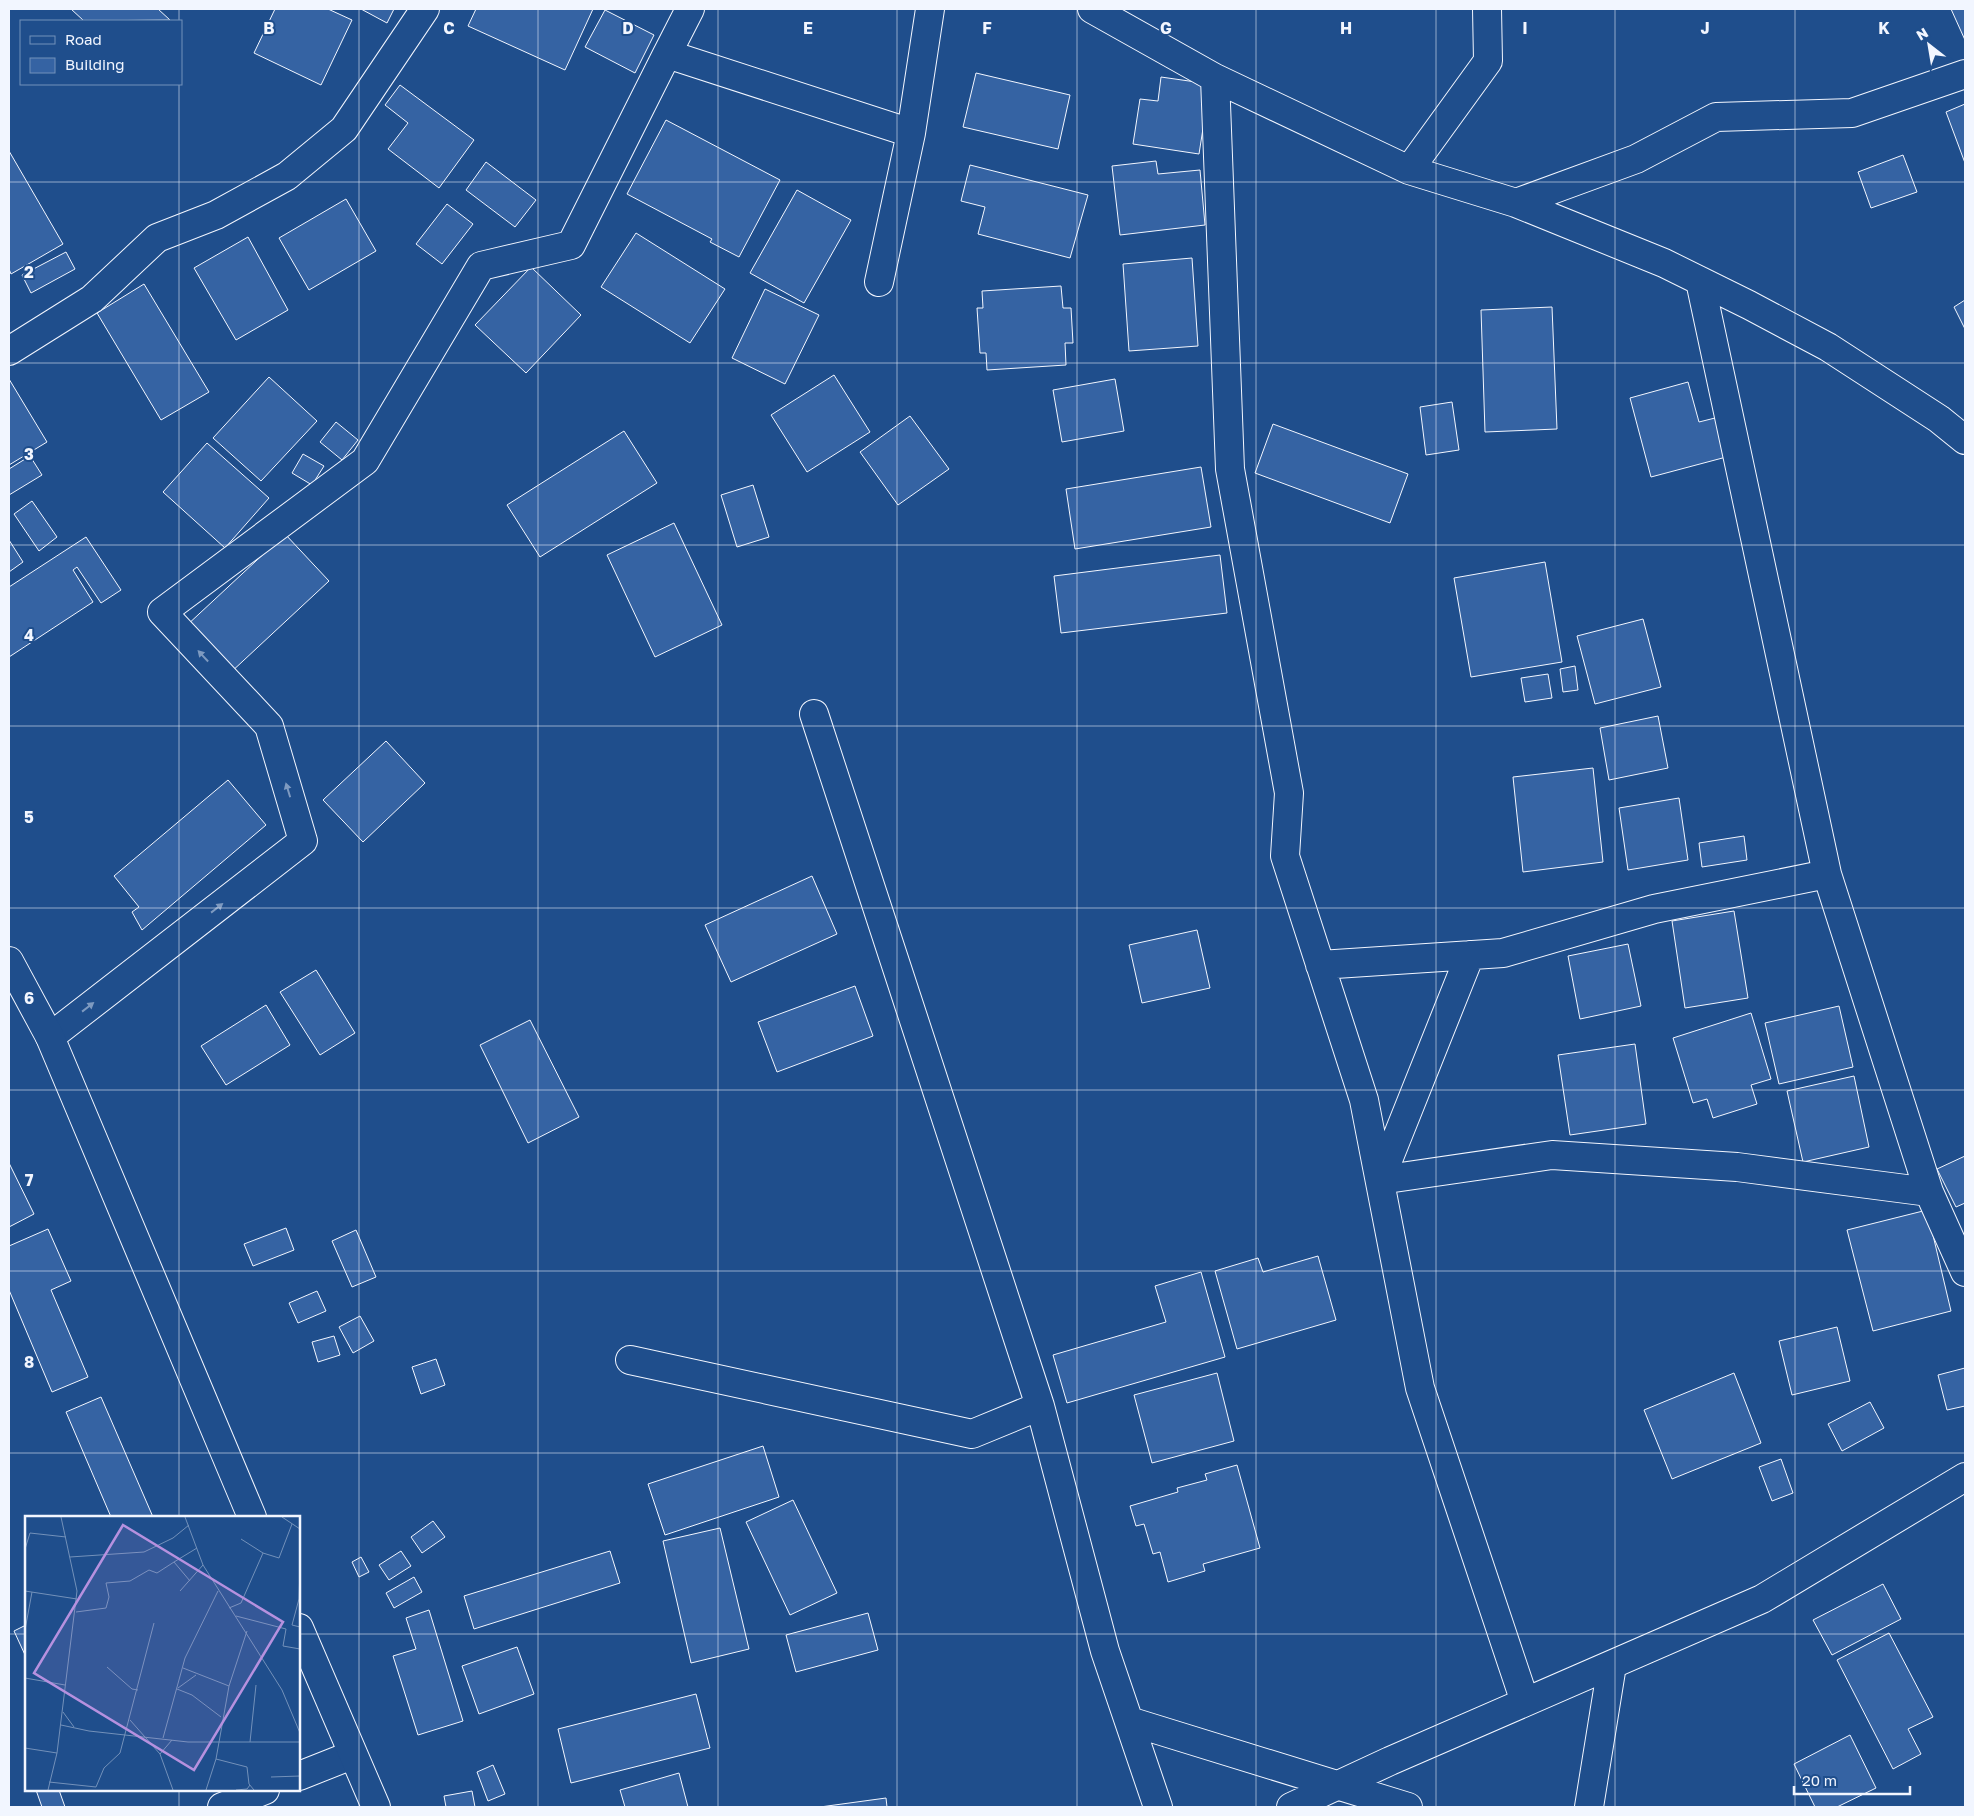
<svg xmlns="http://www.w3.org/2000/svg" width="1974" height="1816" viewBox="0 0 1974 1816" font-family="'Golos Text',sans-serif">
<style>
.building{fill:#3563a3;stroke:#f2f6ff}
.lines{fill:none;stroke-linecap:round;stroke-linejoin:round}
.street-casing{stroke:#f2f6ff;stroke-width:30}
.secondary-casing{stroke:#f2f6ff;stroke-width:30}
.street{stroke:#1f4e8c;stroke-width:28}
.secondary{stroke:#1f4e8c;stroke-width:28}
.oneway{fill:#7e9ac0}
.grid{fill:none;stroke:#f2f6ff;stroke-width:1;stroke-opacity:0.55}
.inset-road{fill:none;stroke:#7391ba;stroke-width:1}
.view{fill:#b691df;fill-opacity:0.15;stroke:#b691df;stroke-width:2.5}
.inset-edge{fill:none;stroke:#f2f6ff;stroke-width:2.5}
.grid-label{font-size:16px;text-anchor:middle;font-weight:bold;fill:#f2f6ff;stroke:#1f4e8c;stroke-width:4;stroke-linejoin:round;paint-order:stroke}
</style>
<rect width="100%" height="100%" fill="#1f4e8c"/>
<path class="building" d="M71,9h87l12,11 -86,1z
M275,9h53l24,11 -31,65 -67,-32z
M361,9h33l-7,14z
M476,9h117l-28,61 -97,-44z
M1951,9h14v31z
M605,10l49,25 -19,38 -50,-26z
M976,73l94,22 -12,54 -95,-22z
M1161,77l49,7 -11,70 -66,-10 7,-45 18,2z
M400,85l74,55 -35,48 -51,-39 20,-26 -23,-18z
M1965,104v59l-19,-51z
M666,120l114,60 -41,77 -29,-15 2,-3 -85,-45z
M9,151l54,93 -52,30 -2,-5z
M1903,155l14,37 -46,16 -13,-36z
M1156,161l2,13 42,-4 5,55 -85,10 -8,-69z
M486,162l50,38 -21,27 -49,-37z
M970,165l118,30 -18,63 -92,-24 7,-27 -24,-6z
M797,190l54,30 -47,83 -54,-30z
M346,199l30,52 -67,39 -30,-52z
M447,204l26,20 -31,40 -26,-20z
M636,233l89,56 -35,54 -89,-56z
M248,237l40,73 -52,30 -42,-72z
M66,252l9,17 -44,24 -9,-18z
M1192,258l6,88 -69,5 -6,-87z
M531,267l50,48 -55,58 -51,-48z
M144,284l65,108 -48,28 -64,-107z
M1061,286l2,22h8l2,35h-8l1,22 -79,5 -1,-17h-6l-3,-45h6l-1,-17z
M765,289l54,26 -34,69 -53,-26z
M1965,300v29l-11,-22z
M1552,307l5,122 -72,3 -4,-122z
M834,375l36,57 -63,40 -36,-57z
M269,377l48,44 -56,60 -48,-43z
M9,379l38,63 -38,23z
M1115,379l9,52 -62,11 -9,-52z
M1688,382l11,40 20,-5 11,39 -79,21 -21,-79z
M1452,402l7,48 -33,5 -6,-48z
M910,416l39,53 -51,36 -38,-53z
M336,422l22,18 -16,20 -22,-18z
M1273,424l135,50 -18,49 -135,-50z
M624,431l33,52 -117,74 -33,-52z
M207,443l62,55 -44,50 -62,-56z
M303,454l21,12 -12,19 -20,-12z
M30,456l12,19 -33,20v-26z
M1201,467l10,60 -136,22 -9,-60z
M753,485l16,52 -32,10 -16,-52z
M32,501l25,36 -18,14 -25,-37z
M674,523l48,102 -67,32 -48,-102z
M285,534l44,47 -100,93 -44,-47z
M86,537l35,53 -20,13 -24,-36 -4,3 20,32 -84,55v-70z
M9,540l14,22 -14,10z
M1220,555l7,58 -166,20 -7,-57z
M1545,562l17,100 -91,15 -17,-99z
M1643,619l18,68 -66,17 -18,-68z
M1575,666l3,24 -15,2 -3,-23z
M1548,674l4,24 -27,4 -4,-24z
M1658,716l10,52 -59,12 -9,-52z
M386,741l39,42 -62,59 -40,-42z
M1593,768l10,94 -80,10 -10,-95z
M228,780l38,45 -124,105 -10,-18 7,-5 -25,-31z
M1679,798l9,62 -60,10 -9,-62z
M1744,836l3,24 -45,7 -3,-24z
M812,876l25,58 -106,48 -26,-57z
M1734,911l14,87 -63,10 -13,-87z
M1197,930l13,58 -68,15 -13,-58z
M1628,944l13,62 -61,13 -12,-63z
M316,970l39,63 -35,22 -40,-63z
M855,986l18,50 -96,36 -19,-50z
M266,1005l24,40 -64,40 -25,-39z
M1839,1006l14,61 -74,17 -14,-61z
M1751,1013l20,66 -20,6 6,19 -44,14 -6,-19 -14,4 -20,-65z
M530,1020l49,97 -51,26 -48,-98z
M1635,1044l11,80 -76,11 -12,-80z
M1854,1076l15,71 -66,15 -16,-71z
M1965,1156v47l-9,4 -19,-38z
M9,1163l25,51 -25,13z
M1927,1210l24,101 -78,20 -26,-101z
M286,1228l8,22 -41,16 -9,-22z
M48,1229l23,52 -20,9 37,87 -36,15 -43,-102v-44z
M356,1230l20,47 -24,10 -20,-46z
M1318,1256l18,64 -99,29 -22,-78 43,-13 5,14z
M1201,1272l24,85 -158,46 -14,-48 113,-33 -11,-36z
M317,1291l9,20 -28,12 -9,-20z
M360,1316l14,25 -21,12 -14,-26z
M1837,1327l13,54 -58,14 -13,-54z
M334,1336l6,19 -22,7 -6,-20z
M436,1359l9,26 -24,9 -9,-27z
M1965,1368v38l-18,4 -9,-35z
M1217,1373l17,68 -82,22 -18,-68z
M1734,1373l27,70 -89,36 -28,-69z
M101,1397l52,120h-42l-45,-105z
M1870,1402l14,26 -42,23 -14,-27z
M763,1446l16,51 -114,38 -17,-51z
M1781,1459l12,34 -21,8 -13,-34z
M1237,1465l23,83 -57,16 2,7 -37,11 -8,-30 -7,2 -9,-30 -8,2 -6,-20 48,-14 -1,-4 30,-8 -2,-6z
M793,1500l44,93 -47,22 -44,-93z
M433,1521l12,16 -23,16 -11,-16z
M720,1528l29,121 -58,14 -28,-122z
M401,1551l10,15 -22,14 -10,-15z
M610,1551l10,32 -146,46 -10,-33z
M361,1557l8,15 -10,5 -7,-15z
M414,1577l8,15 -28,16 -8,-15z
M1883,1584l18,35 -69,36 -19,-35z
M429,1610l34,111 -45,14 -25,-79 23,-7 -10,-31z
M868,1613l10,37 -82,22 -10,-37z
M26,1625v32l-12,-26z
M1889,1633l44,84 -25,12 13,25 -28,15 -56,-109z
M517,1647l17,47 -55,20 -17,-48z
M696,1694l14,54 -139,35 -13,-54z
M1850,1735l26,53 -39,19h-22l-21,-43z
M493,1765l12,29 -17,7 -11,-29z
M679,1773l9,34h-63l-5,-17z
M36,1790h23l6,17h-23z
M472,1791l3,16h-29l-2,-11z
M886,1798l1,9h-67z"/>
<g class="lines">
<defs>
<path id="street" d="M690,9l-23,45 244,79
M1092,9l123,69 194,92 107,33 148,60 85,42 79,42 111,72 26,21
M1215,78l15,391 59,324 -4,63 79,244 56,288 105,314
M1409,170l79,-109 -1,-52
M1516,203l120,-44 80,-42 136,-4 113,-39
M1700,281l127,593 102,318 36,80
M879,282l32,-149 19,-124
M9,351l83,-52 65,-61 59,-23 71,-39 57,-47 81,-120
M814,714l226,692 65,245 53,156
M1320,965l183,-12 151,-44 173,-35
M50,1037l253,-196 -34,-115 -107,-114 203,-151 116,-195 90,-21 96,-191
M1380,1180l172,-25 185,12 192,25
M1380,1180l90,-225
M630,1360l342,74 68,-28
M1129,1721l279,86
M299,1776l53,-21
M222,1807l43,-17
M1291,1807l99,-46 372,-162 203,-122
M1589,1807l23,-142"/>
<path id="secondary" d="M9,961l41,76 202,480
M299,1628l77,179"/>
</defs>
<use href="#street" class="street-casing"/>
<use href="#secondary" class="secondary-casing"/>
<use href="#street" class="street"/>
<use href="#secondary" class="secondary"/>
</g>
<defs><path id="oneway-solid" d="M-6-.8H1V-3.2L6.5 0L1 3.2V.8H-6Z" transform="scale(1.25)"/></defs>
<g class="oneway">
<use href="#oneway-solid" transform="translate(203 656) rotate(-133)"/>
<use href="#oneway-solid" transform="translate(288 790) rotate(-107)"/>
<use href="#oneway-solid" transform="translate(217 908) rotate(-38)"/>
<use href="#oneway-solid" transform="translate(88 1007) rotate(-38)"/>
</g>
<path class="grid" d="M179,9v12M359,9v1798M538,9v1798M718,9v1798M897,9v1798M1077,9v1798M1256,9v1798M1436,9v1798M1615,9v1798M1795,9v1798M179,84v1433M9,182h1956M9,363h1956M9,545h1956M9,726h1956M9,908h1956M9,1090h1956M9,1271h1956M9,1453h1956M9,1634h17M299,1634h1666M179,1790v17"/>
<g transform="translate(25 1516)">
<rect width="275" height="275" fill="#1f4e8c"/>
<path class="inset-road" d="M160,1l18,48 79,125 18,43M257,1l18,12M0,33l5,-16 36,4M238,37l16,5 13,-34M45,41l74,-5 29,-14 16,-13M275,51l-1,32 -7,26 8,2M165,65l-16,-19 23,-14M0,75l52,8M155,75l23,-26M204,92l12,-5 22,-50 -22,-14M51,96l30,-4 3,-11 -3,-14 24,-2 19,-11 8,3 17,-11M211,100l50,13 -3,17 17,3M0,114l7,-38M222,115l-18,55 -13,73 31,8 2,17 5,6M82,151l25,22 6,1M158,152l46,18M0,162l40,7M153,172l18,-13M152,173l15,6 29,22M38,196l11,15M105,204l30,34M36,209l28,6 99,11h112M138,222l22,-80 33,-67M147,224l-12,14 13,36M225,226l6,-57M0,232l32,5M246,261l29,-1M24,266l47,5 8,-19 16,-15 34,-130M23,274l9,-37 20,-162 -16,-74M181,274l10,-31M211,274l11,-1 3,-4"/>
<path class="view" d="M98,9l160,97 -89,148 -160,-97z"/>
<rect width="275" height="275" class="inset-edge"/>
</g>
<g class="grid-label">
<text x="269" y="34">B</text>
<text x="449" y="34">C</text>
<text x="628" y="34">D</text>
<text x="808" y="34">E</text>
<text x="987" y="34">F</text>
<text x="1166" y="34">G</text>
<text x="1346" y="34">H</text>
<text x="1525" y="34">I</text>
<text x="1705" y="34">J</text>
<text x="1884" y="34">K</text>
<text x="29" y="278">2</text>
<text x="29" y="460">3</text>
<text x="29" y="641">4</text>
<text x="29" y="823">5</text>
<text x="29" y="1004">6</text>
<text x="29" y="1186">7</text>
<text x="29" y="1368">8</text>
</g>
<rect width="1974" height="1816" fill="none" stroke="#f2f6ff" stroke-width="20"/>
<rect x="20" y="20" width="162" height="65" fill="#1f4e8c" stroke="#7391ba"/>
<rect x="30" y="36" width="25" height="8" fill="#1f4e8c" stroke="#7391ba"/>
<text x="65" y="45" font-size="15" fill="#f2f6ff">Road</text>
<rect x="30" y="58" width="25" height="15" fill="#3563a3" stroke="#7391ba"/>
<text x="65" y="70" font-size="15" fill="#f2f6ff">Building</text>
<g transform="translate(1929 45) rotate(329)" stroke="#1f4e8c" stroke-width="4" paint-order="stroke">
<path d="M0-4L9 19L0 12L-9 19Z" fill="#f2f6ff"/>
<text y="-8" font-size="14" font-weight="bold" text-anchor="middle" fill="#f2f6ff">N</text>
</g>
<path d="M1794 1786v8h116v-8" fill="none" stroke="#f2f6ff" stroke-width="2.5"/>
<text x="1802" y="1786" font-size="15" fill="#f2f6ff" stroke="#1f4e8c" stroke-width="4" paint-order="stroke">20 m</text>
</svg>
